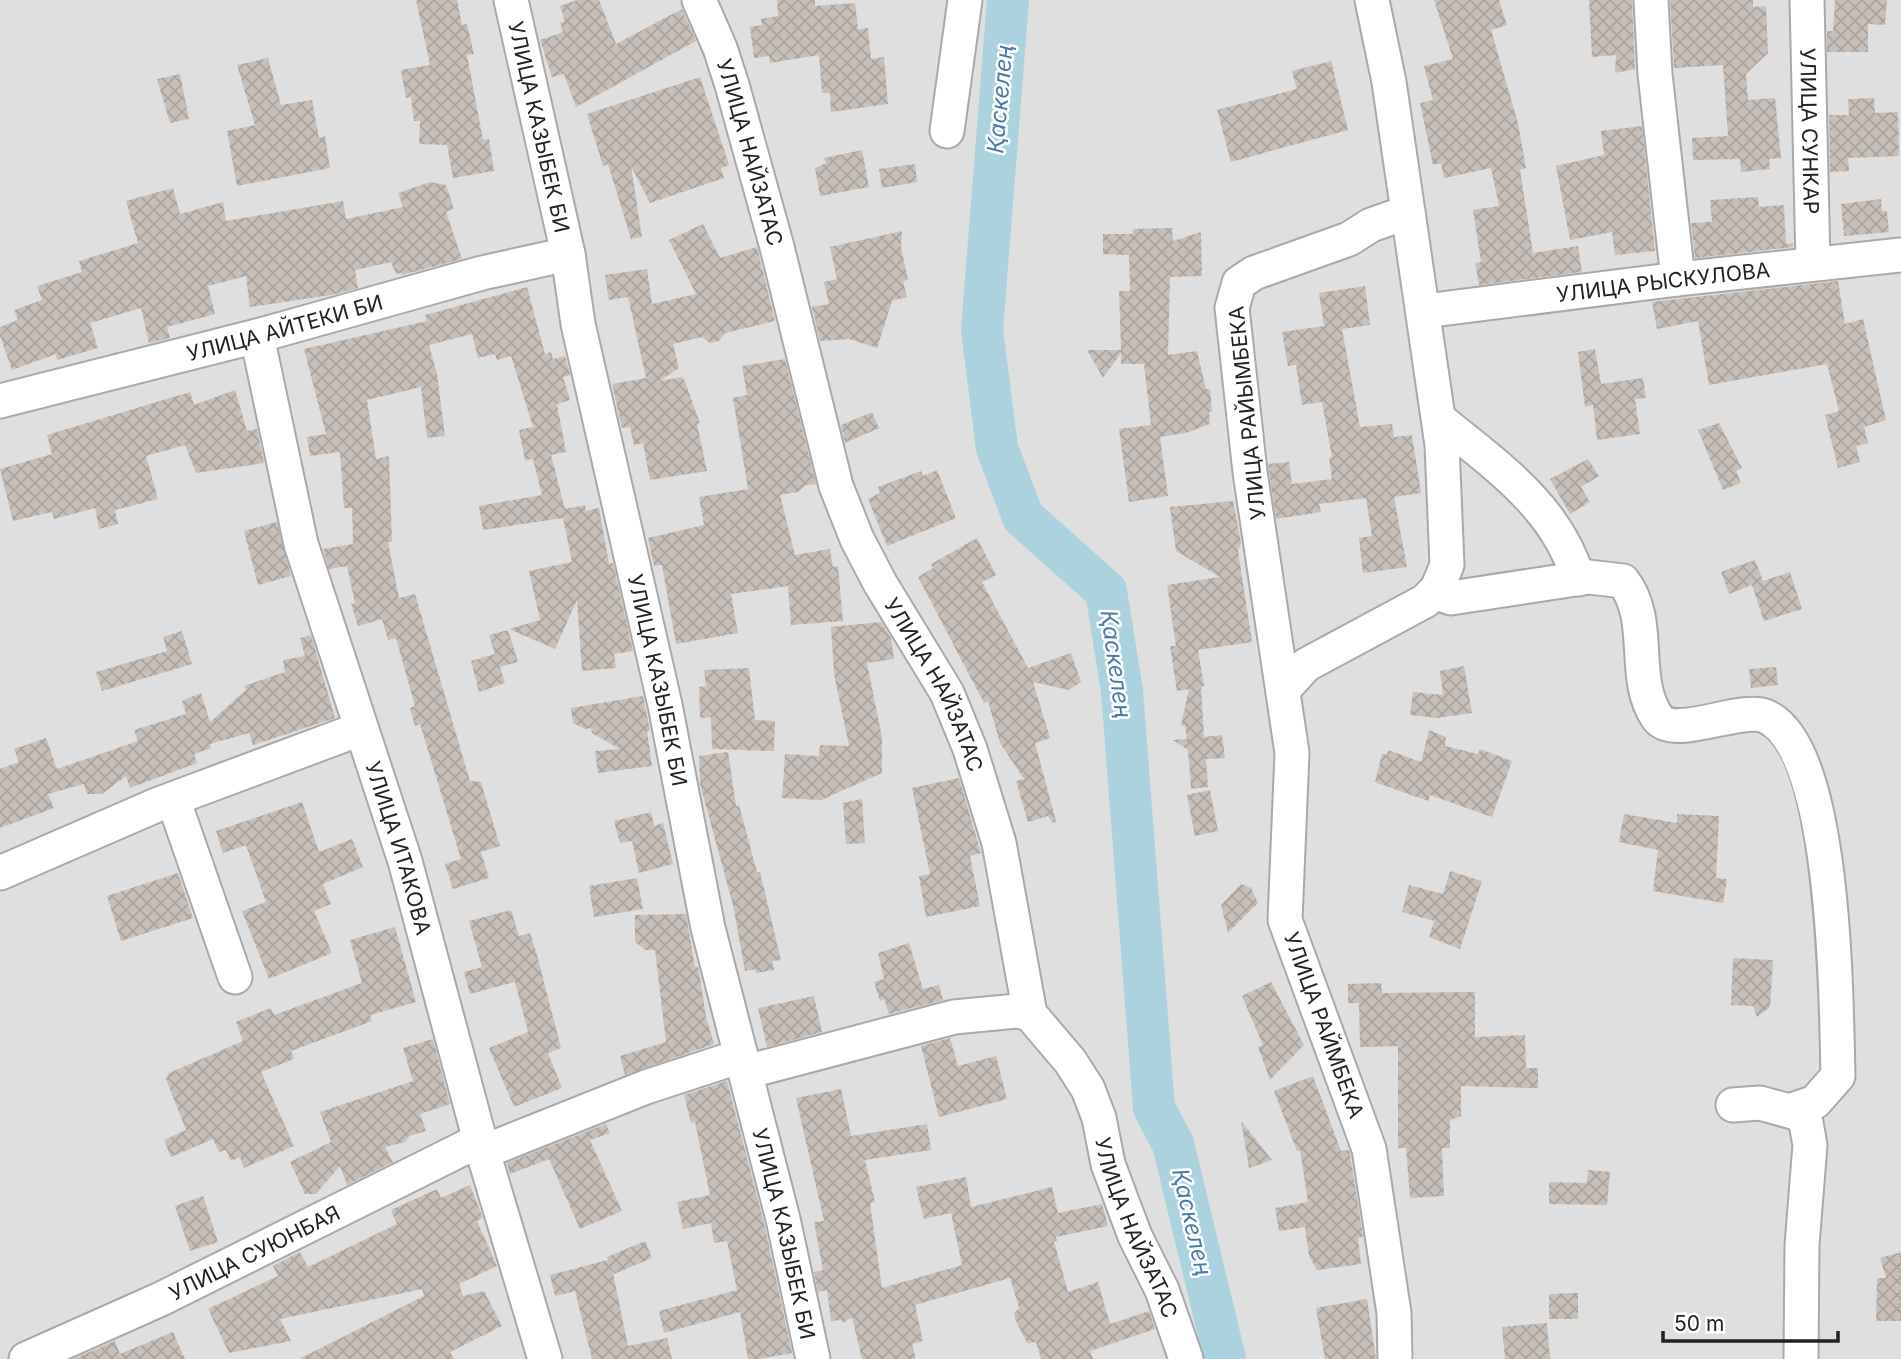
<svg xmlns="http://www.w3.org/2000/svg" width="1901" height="1359" viewBox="0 0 1901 1359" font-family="Inter,sans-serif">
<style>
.residential{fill:#e0dfdf}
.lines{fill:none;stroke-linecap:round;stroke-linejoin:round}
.river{stroke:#aad3df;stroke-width:42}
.building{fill:url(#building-cross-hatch)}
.minor-casing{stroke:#a9a9a9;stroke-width:37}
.minor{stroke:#fff;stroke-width:33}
.labels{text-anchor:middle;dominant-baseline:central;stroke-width:5;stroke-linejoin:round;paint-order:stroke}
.street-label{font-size:21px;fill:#222;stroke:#fff}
.water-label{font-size:23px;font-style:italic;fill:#4a7aab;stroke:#fff}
</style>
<defs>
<pattern id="building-cross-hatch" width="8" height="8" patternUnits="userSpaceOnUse" patternTransform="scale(1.75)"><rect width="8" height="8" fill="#c7bfb8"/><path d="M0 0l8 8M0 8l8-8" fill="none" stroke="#aba49e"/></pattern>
</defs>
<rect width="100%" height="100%" fill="#f2efe9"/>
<path class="residential" d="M0,0h1901v1359h-1901z"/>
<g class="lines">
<path class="river" d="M1008,0l-26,330 15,118 26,69 83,74 16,100 32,417 19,36 52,215"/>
</g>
<path class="building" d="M416,0h41l5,25 5,-1 7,30 -7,1 16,85 6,-1 5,32 -41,7 -6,-33 -28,-1 1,-23h-6l-3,-24 -5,1 -5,-28 29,-5z
M577,0h22l17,44 66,-35 14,32 -120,66 -12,-33 -12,3 -12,-37 23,-8 -3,-9 5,-2 -5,-15z
M777,0h38v6l40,-3 3,26 10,-1 3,31 13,-2 4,47 -57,8 -1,-19h-8l-3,-38 -49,8 -1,-7 -15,2 -4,-31 12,-2 -1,-6 17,-3z
M1434,0h65l8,25 -16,5 27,93 8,45 -6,2 13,83 45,-7 4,26 -103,13 -4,-22 6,-1 -8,-52 26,-4 -8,-38 -47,10 -3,-15 -8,2 -13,-62 13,-3 -9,-34 29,-7z
M1589,0h43l3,69 -20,4 1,-18 -24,2z
M1670,0h83v7l13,-1 2,47 -22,21 2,26 27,-2 6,60 -12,1 1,10 -29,3 -1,-13 -47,1 -1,-22 36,-2 -5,-71 -49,3z
M1835,0h52l-2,25 -17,-1v28h-41v-21h6z
M268,58l13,47 31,-5 7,38 6,-2 5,32 -93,18 -10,-55 28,-6 -18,-60z
M1331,61l17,69 -117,32 -14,-52 80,-21 -5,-18z
M180,74l9,45 -19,4 -13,-44z
M700,77l29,88 -8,3 3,10 -74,25 -19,-37 11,71 -11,2 -23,-75 -5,2 -16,-52z
M1874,98l1,15 23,-1 1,44 -51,2 1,13 -19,1 -1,-57h20l-1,-16z
M1642,126l13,125 -40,4 -3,-23 -42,8 -14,-74 48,-11 -3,-24z
M862,150l7,37 -49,9 -5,-28 11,-5 -2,-5z
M915,164l2,18 -35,6 -3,-19z
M430,182l16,3 8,24 -8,3 16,47 -60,16 -1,-2 -5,1 -5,-12 -36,8 3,18 -27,7 -81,12 -4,-31 -38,10 7,28 -48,13 3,11 -21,5 -8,-35 -51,15 8,25 -41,12 -1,-6 -44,16 -12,-34v-9l18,-7 -4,-10 28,-10 -5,-14 45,-14 -3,-11 59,-18 -12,-42 47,-13 7,26 43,-12 3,19 117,-20 3,18 57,-12 -5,-14z
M1758,197l1,10 25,-2 2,39 7,-1v4l-98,11 -4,-35 21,-1 -2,-22z
M1881,199l1,12h5l2,21 -45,4 -3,-32z
M703,224l17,34 37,-11 18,74 -50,12 -6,8 -9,2 -8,-6 -29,7 6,24 -19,13 21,-4 3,2 16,44 -3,1 10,47 -57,9 -7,-37 -9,2 -4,-18 -8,1 -10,-44 34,-6 -18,-81 -19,3 -4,-25 42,-6 5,35 44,-10 -27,-54z
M1172,228l1,13 28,-9 1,44 -32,1 -2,78 29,-4 9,38h4l2,22 -3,1 1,12 -24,9 -26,4 8,59 -39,6 -10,-73 32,-4 -7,-61h-23v-11l-18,25 -16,-28h34l-2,-59h11l-1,-36 -26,-1v-20h30v-5z
M902,231l-1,16 7,33 -5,1 4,16 -15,4 -15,47 -28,-9 -29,2 -8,-34 17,-3 -5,-22 13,-3 -7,-32z
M1838,281l7,43 18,-5 23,101 -22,7 4,16 -12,3 4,16 -22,6 -13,-53 14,-4 -12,-47 -118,21 -11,-64 -41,8 -5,-27z
M1365,286l5,39 -28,4 18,98 32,-3 2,13 18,-2 9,58 -27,4 13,70 -44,6 -4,-35 13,-2 -6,-38 -47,6 2,8 -45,7 -8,-55 21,-2 3,22 40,-5 -3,-21 3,-1 -10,-55 -20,3 -6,-40 -8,1 -6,-34 42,-6 -5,-33z
M527,287l18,67 6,-2 2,7 12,-3 5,19 -7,2 7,23 -13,4 9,48 -15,3 14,54 20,-4 1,6 13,-3 10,56 4,-1 20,88 -19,3 2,14 -34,3 -5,-71 -22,49 -46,-20 31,-9 -11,-49 43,-9 -9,-44 -80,12 -4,-24 63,-11 -9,-36 -8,1 -6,-30 14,-3 -22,-71 -14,4 -2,-6 -17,4 -6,-24 -43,11 8,29 8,62 -18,2 -6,-51 -54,13 9,59 13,-3 3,86h-4l11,56 16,-4 55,187 11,1 19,64 -19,6 8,26 -36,11 -8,-25 16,-5 -41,-135 -5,2 -5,-18 5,-2 -19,-68 -8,2 -6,-21 -24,7 -7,-22 4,-1 -8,-37 -18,3 -6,-20 30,-5 -1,-36h-8l-4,-56 -30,4 -3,-19 19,-3 -22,-85 123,-28 -2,-6z
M1595,349l6,35 42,-6 3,20 -11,1 5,35 -43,6 -4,-35 -8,2 -7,-55z
M785,359l31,125 -10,1 -8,7 -18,3 15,60 35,-6 3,18 5,-1 5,55 -52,4 -3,-39 -57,8 7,39 -62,11 -14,-79 -8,1 -6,-28 56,-13 -5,-28 49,-8 -15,-91 14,-3 -5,-29z
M235,390l12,41 10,-2 7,34 -68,10 -11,-28 -39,11 12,43 -43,11 3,14 -19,5 -4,-21 -41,11 -2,-7 -39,9 -13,-52 52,-15 -5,-19 143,-43 4,13z
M872,412l7,16 -34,15 -4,-18z
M1719,423l23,45 -6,3 5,12 -18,7 -25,-60z
M1588,459l11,17 -18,11 9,15 -20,12 -20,-35z
M937,470l19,48 -69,28 -19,-47 12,-6 -2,-6 43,-16 2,5z
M1233,501l8,42 -3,8 14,91 -54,8 6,36 -3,1 3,50 18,-2 3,23 -19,1 2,28 -17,2 -3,-39 -15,-10 14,-1 -2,-13 -4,-1 8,-36 -12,2 -7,-45h6l-9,-61 53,-8 -44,-26 -6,-44z
M277,522l14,54 -33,9 -14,-54z
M977,538l19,37 -14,7 46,86 43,-15 10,29 -12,8 -36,-8 17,56 -15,5 21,78 -3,2 -5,-7 -20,6 -12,-41 8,-2 -24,-36 -12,-42 -4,2 -66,-126 15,-9 -2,-4z
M1755,560l8,21 27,-9 12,37 -38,12 -12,-36 -23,9 -8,-22z
M881,622l10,16 3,21 -27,4 15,74v36l-61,27 -39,-2 3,-44 34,2 1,-11 29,1 -15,-72 -3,-47z
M508,630l10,32 -18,5 5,16 -26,9 -8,-31 24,-7 -6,-19z
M182,631l10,33 -90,27 -6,-19 71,-21 -4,-14z
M311,635l24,83 -82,27 -4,-12 -39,11 1,4 -17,6 3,9 -67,25 -4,-12 -24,18h-15l-3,-10 -36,10 6,14 -54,20v-59l19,-7 -5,-13 32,-11 11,31 81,-28 -4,-11 52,-16 -4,-13 19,-8 9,29 36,-32 -2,-4 41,-14 -2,-12 22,-4 -5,-18z
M1464,666l8,47 -35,5 -27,-3 3,-23 30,3 -3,-24z
M1776,667l2,18 -27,3 -2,-19z
M749,668l6,52 20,1 -1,30 -62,-2 -1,-32 -11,1 -1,-31 7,-1 -2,-16z
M643,696l7,35h-3l5,35 -54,7 -3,-22 25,-2 -28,-16 -1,-5 -6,1 -12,-6 -2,-15z
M1429,730l17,7 -1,9 33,8 2,-5 32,12 -20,56 -62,-22 -2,6 -53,-19 7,-28 5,1 1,-5 33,12z
M728,752l8,54 3,-1 18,67h3l21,88 -9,1 2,9 -18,3 -1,-4 -10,2 -12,-66 -33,-121 -1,-28z
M959,778l22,75 -11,3 10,50 -54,11 -7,-41 11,-2 -18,-86z
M1210,790l8,41 -23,5 -8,-41z
M862,799l3,44 -19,1 -3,-41z
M302,802l17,50 33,-13 11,28 -40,17 8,20 -17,7 18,42 -63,26 -27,-68 24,-9 -20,-57 -23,8 -7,-22z
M651,812l3,14 9,-3 10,41 -34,9 -7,-32 -12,2 -6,-22z
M1624,814l53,9v-9l42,2 -3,62 11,1 -4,24 -70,-12 5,-41 -39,-8z
M1450,871l32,10 -22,68 -31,-12 5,-16 -32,-9 7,-27 34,9z
M178,873l15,45 -72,23 -14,-45z
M637,878l6,31 -49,8 -5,-31z
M1241,884l10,4 7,15 -30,30 -7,-28z
M511,910l8,26 11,-3 7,22 24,93 -13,5 14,35 -48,19 -25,-59 39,-16 -13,-50 -45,12 -6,-22 18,-5 -13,-46z
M686,914l9,53h3l1,4 7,46 8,27 -89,31 -5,-19 46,-14 -11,-92h-10l-10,-8v-27z
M395,927l21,75 -46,13 2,6 -81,30 3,8 -33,13 33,74 -50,22 -4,-11 -9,4 -5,-11 -7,2 -6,-13 -42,18 -7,-17 22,-10 -20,-51 3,-6 74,-32 -7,-19 35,-14 3,7 88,-32 -12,-43z
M909,943l14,46 16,-4 4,15 -54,14 -5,-15 -4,2 -6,-19 10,-3 -6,-26z
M1733,958l40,2 -3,47 -13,10 -4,-11 -22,-1z
M1271,982l33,63 -34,35 -12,-33 5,-2 -21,-49z
M1381,983l1,10 93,-1v45l50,-2 1,33h12v20l-77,-2v30l-11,4v28h-8l2,48 -34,2 -4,-50h-8v-102l-38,1 -1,-44h-11v-19z
M814,996l8,36 -55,15 -9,-39z
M950,1038l8,28 38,-10 11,43 -68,18 -18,-71z
M433,1039l17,65 -30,10 6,17 -17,5 -4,6 -20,5 8,15 -46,23 -7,-19 -24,28h-11l-15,-32 41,-20 -11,-30 93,-31 -10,-33z
M1313,1076l28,75 8,-1 1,4 13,83 -5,1 3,26 -44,6 -8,-14 -4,-29 -26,4 -4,-23 33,-6 -8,-52 -3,1 -23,-60z
M727,1081l37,142 28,130 -33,6h-11l-8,-47 -76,21 -5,-22 78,-21 -10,-49 -13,2 -3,-20 -28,6 -6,-27 33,-7 -15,-73 -4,1 -7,-28z
M841,1089l10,47 76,-12 4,26 -66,10 10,42 -5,1 12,85 80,-23 -11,-52 -27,6 -8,-32 50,-10 5,30 81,-20 6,26 44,-9 6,22 -52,11 1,4h-3l14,51 30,-10 12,42 39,-13 6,18 -65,22 3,8h-52l-5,-17 -9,1 -12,-24 -1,-6 5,-5 -9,-30 -95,27 8,36 -11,3 4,15h-54l-10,-42 -9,6 -2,-3 -10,1 -4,-31 -9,2 -4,-20 9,-2 -9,-48 10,-1 -28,-123z
M1241,1121l31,39 -23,8z
M606,1124l4,9 -20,7 32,71 -42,18 -31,-70 -39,15 -3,-11z
M1588,1170l22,2 -3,33 -58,-1v-22l38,1z
M470,1185l13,33 -6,3 20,45 -38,18 4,12 21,-5 18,35 -52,26 4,7h-155l125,-63 -2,-7 -142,30 11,22 -62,12 -21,-44 70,-33 -5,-10 27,-14 8,15 89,-43 -6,-14 46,-21 4,9z
M203,1196l15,46 -28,9 -15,-45z
M645,1241l7,17 -38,16 -2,-6 16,78 39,-8 5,21h-80l-17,-68 -20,5 -5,-21 58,-15 -1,-3z
M1901,1252v69h-25l1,-43h9l-6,-20z
M1578,1293v26h-29v-25z
M1367,1299l9,60h-51l-9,-51z
M1547,1323l3,36h-45l-3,-32z
M173,1332l12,27h-112l42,-18 5,13z"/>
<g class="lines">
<defs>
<g id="minor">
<path id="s1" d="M511,0l57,254 10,70 87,381 43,223 75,291 30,140"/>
<path id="s2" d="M699,0l21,48 12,37 45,162 59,239 21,53 23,44 67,110 23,56 29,94 31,171 40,47 18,28 11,29 9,46 27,72 27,54 24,69"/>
<path d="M1651,0l4,74 23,205"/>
<path id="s3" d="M1807,0l6,264"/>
<path d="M947,131l18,-131"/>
<path id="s4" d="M1425,311l253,-32 223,-24"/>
<path id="s5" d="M257,336l44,208 104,317 78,291 62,207"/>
<path id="s6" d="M0,401l257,-65 225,-63 86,-19"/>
<path d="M1439,419c55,45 119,88 139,160"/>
<path d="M1434,592l17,6 138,-21 34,4c31,40 7,96 34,136 16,24 83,-11 108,-1 72,30 71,291 73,360l-23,26 -26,9"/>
<path d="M1283,690l23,-25 119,-64 12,-12 10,-24 -5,-120 -53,-363 -17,-82"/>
<path d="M173,799l62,178"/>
<path d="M0,873l159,-69 201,-75"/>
<path d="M746,1072l208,-55 63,-6 13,3"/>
<path d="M1733,1105l27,-2 40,11 6,9 4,22 -8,100 -1,114"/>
<path d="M483,1152l163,-65 95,-31"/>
<path id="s7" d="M26,1359l135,-60 319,-159"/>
<path d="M1395,1359l-1,-46 -25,-164 -84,-229 7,-167 -42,-281 -18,-164 7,-25 15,-10 95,-34 22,-14 37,-13"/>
</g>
</defs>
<use href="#minor" class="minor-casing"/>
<use href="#minor" class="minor"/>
</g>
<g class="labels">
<g class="street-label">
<text stroke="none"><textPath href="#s1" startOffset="130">УЛИЦА КАЗЫБЕК БИ</textPath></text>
<text stroke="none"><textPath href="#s3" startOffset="131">УЛИЦА СУНКАР</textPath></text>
<text stroke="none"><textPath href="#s2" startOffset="161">УЛИЦА НАЙЗАТАС</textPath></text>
<text stroke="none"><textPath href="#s4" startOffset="240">УЛИЦА РЫСКУЛОВА</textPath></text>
<text stroke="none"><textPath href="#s6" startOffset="294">УЛИЦА АЙТЕКИ БИ</textPath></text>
<text transform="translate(1247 413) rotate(-96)">УЛИЦА РАЙЫМБЕКА</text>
<text stroke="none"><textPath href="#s1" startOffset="696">УЛИЦА КАЗЫБЕК БИ</textPath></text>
<text stroke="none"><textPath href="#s2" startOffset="728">УЛИЦА НАЙЗАТАС</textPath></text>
<text stroke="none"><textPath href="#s5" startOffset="532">УЛИЦА ИТАКОВА</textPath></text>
<text transform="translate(1324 1025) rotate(70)">УЛИЦА РАЙМБЕКА</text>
<text stroke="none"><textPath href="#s2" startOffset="1316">УЛИЦА НАЙЗАТАС</textPath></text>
<text stroke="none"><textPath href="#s1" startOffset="1264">УЛИЦА КАЗЫБЕК БИ</textPath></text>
<text stroke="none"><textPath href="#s7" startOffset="252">УЛИЦА СУЮНБАЯ</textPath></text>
</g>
<g class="water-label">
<text transform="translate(1000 99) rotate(-85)">Қаскелең</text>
<text transform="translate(1116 664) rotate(82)">Қаскелең</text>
<text transform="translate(1192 1222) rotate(77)">Қаскелең</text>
</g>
</g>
<path d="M1663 1331v10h175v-10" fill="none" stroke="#222222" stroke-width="3.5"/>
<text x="1674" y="1331" font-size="21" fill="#222222" stroke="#ffffff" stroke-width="5" paint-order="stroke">50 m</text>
</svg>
